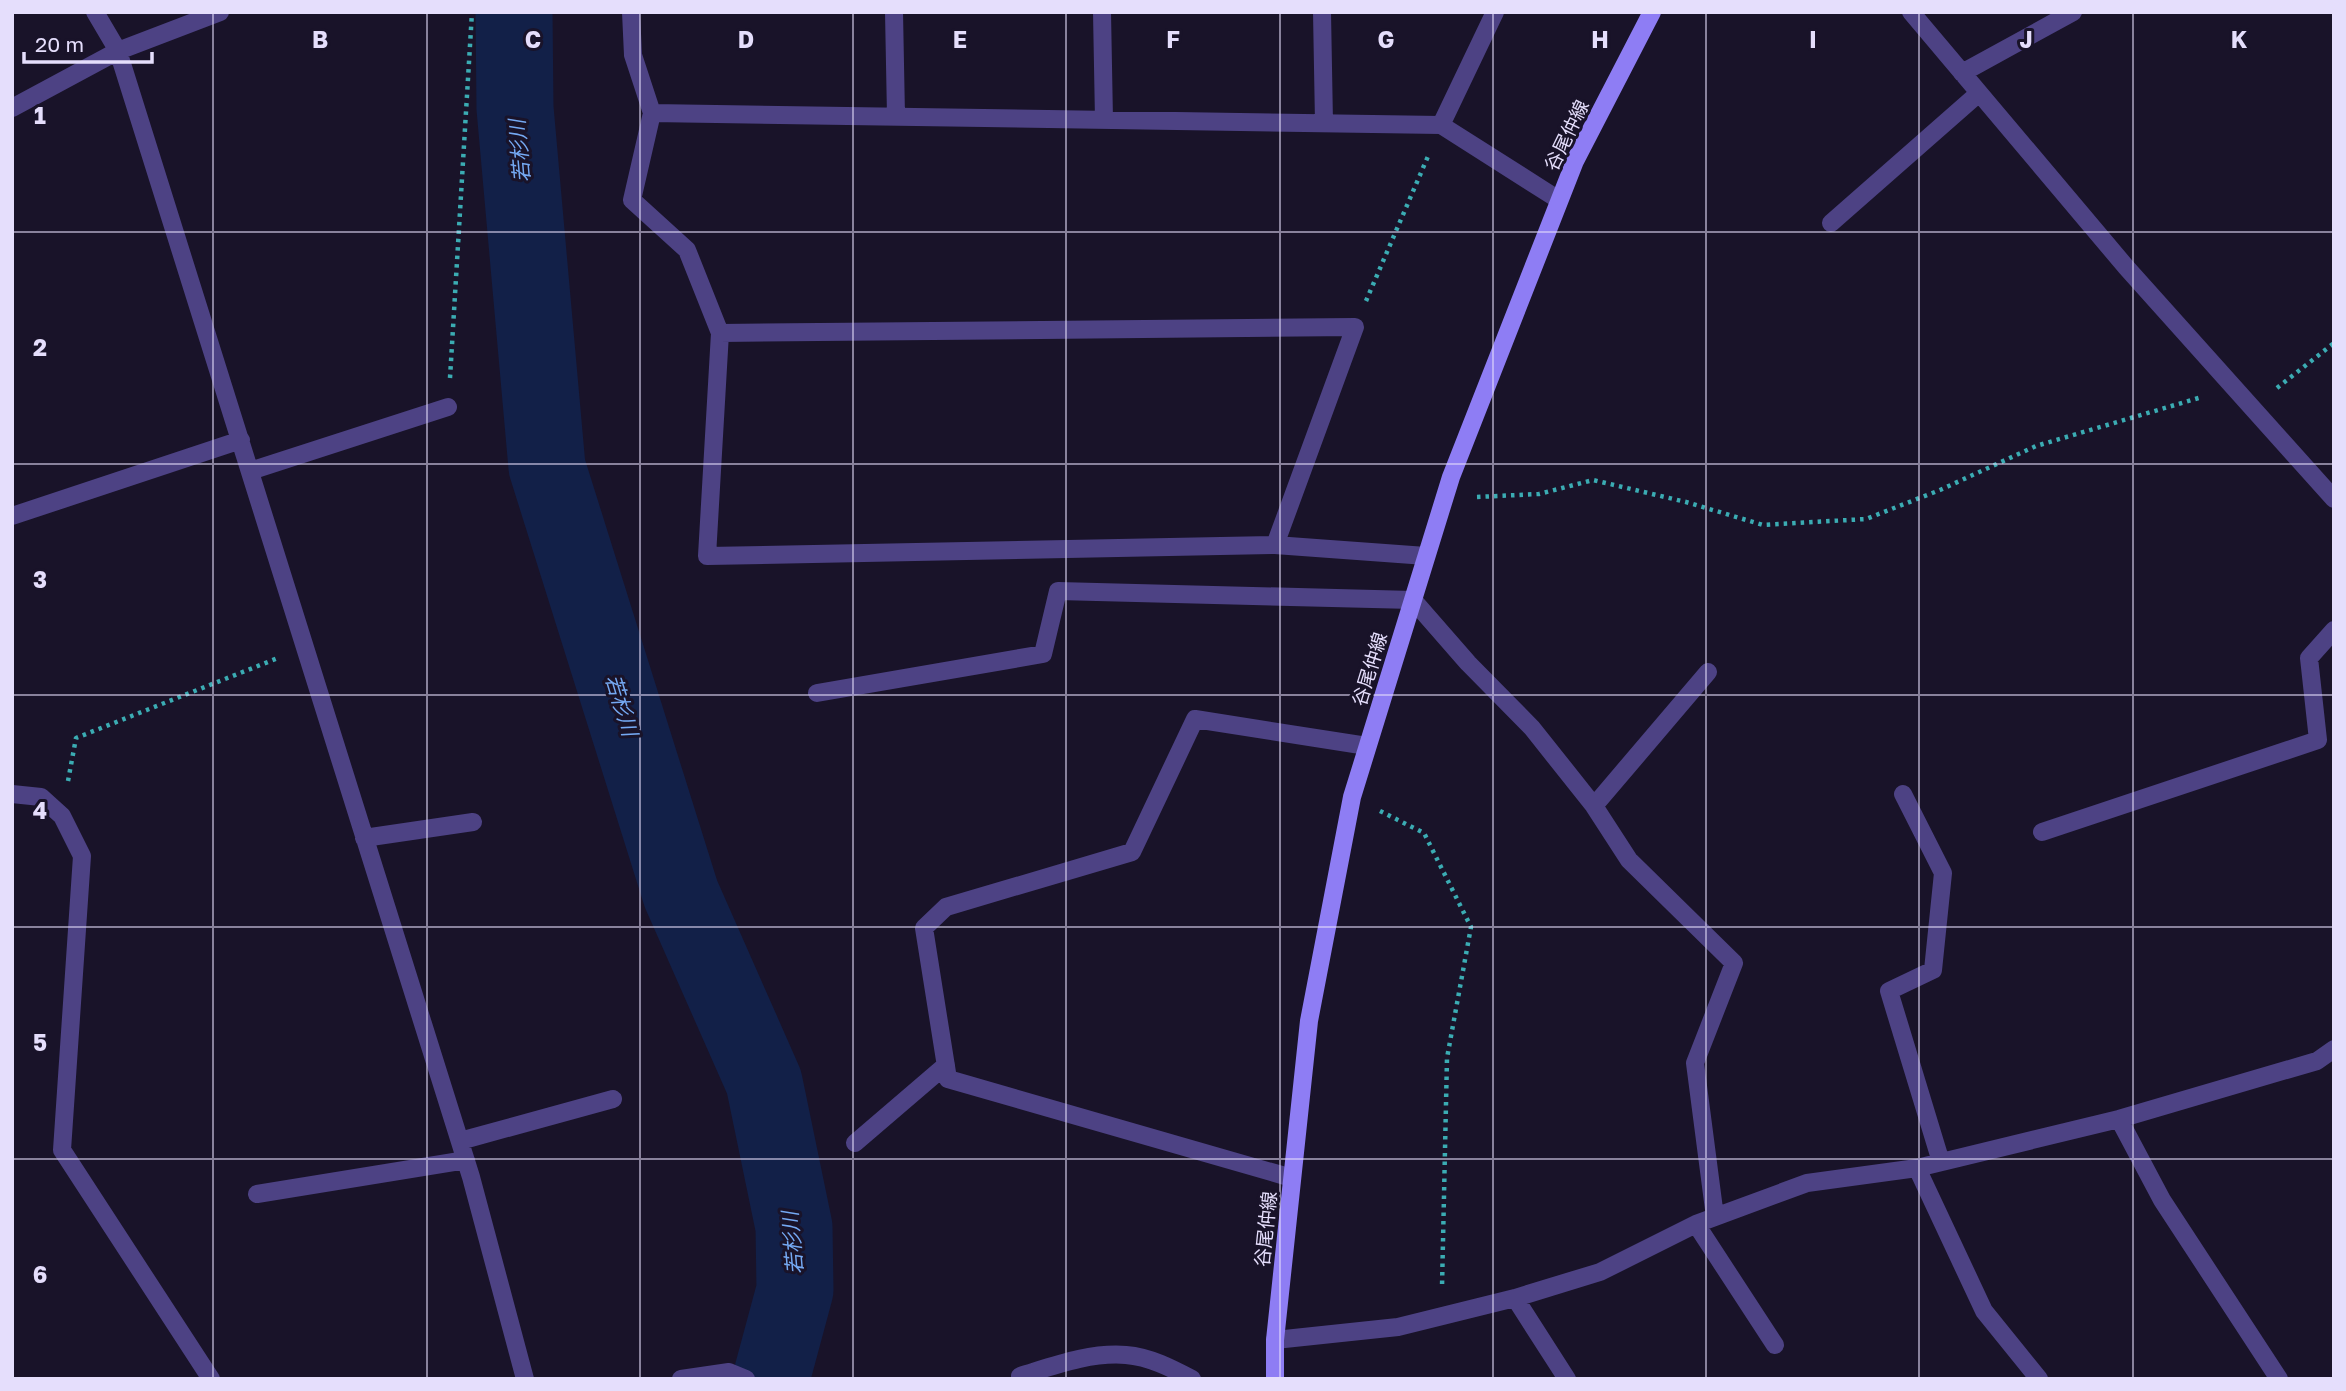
<svg xmlns="http://www.w3.org/2000/svg" width="2346" height="1391" viewBox="0 0 2346 1391" font-family="'Golos Text','Noto Sans JP',sans-serif">
<style>
.lines{fill:none;stroke-linecap:round;stroke-linejoin:round}
.river{stroke:#122048;stroke-width:77}
.path{stroke:#3bacb3;stroke-width:4.5;stroke-dasharray:3.5 5;stroke-linecap:butt}
.minor{stroke:#4d4284;stroke-width:18}
.secondary{stroke:#8e7df4;stroke-width:18}
.grid{fill:none;stroke:#e5defc;stroke-width:2;stroke-opacity:0.55}
.labels{text-anchor:middle;dominant-baseline:central;stroke-width:6;stroke-linejoin:round;paint-order:stroke}
.street-label{font-size:19px;fill:#e5defc;stroke:#191329}
.water-label{font-size:21px;font-style:italic;fill:#75a9f3;stroke:#191329}
.grid-label{font-size:23px;text-anchor:middle;font-weight:bold;fill:#e5defc;stroke:#191329;stroke-width:6;stroke-linejoin:round;paint-order:stroke}
</style>
<rect width="100%" height="100%" fill="#191329"/>
<g class="lines">
<path class="river" d="M514,12l1,96 32,359 134,427 83,188 30,145 1,63 -24,89"/>
<path class="path" d="M1366,301l63,-147
M450,378l22,-366
M2277,388l57,-45
M1477,497l62,-3 54,-14 93,22 77,23 103,-6 74,-29 96,-44 166,-49
M68,781l8,-43 202,-80
M1380,811l44,22 47,94 -24,131 -5,229"/>
<path class="minor" d="M95,12l23,39 353,1126 54,202
M631,12l2,43 19,58
M894,12l2,104
M1102,12l2,108
M1322,12l2,111
M1911,12l215,255 208,232
M1962,73l111,-61
M12,108l106,-57 102,-39
M1441,125l118,75
M1831,223l148,-130
M720,333l635,-6 -80,218 -568,11 13,-223 -33,-83 -55,-50 20,-87 789,12 54,-113
M250,471l198,-64
M12,516l229,-76
M1275,545l151,11
M817,693l226,-39 15,-63 355,9 55,63 64,65 62,78 114,-134
M12,794l29,3 21,19 20,40 -20,294 149,229
M1903,794l40,79 -10,97 -44,21 52,171
M1594,806l35,54 105,103 -39,100 20,154
M2042,832l276,-92 -9,-82 25,-28
M364,838l109,-16
M2119,1119l43,81 117,179
M460,1141l153,-42
M855,1143l91,-78
M1917,1168l67,143 55,68
M1292,1178l-344,-99 -24,-151 22,-21 186,-55 63,-133 172,27
M257,1194l209,-34
M1696,1224l79,121
M1515,1298l52,81
M1275,1340l123,-13 117,-29 85,-26 96,-48 111,-41 110,-15 202,-49 198,-58 17,-12
M1020,1376c33,-10 70,-24 106,-21 24,2 45,13 66,24
M681,1379l48,-7 17,7"/>
<path class="secondary" d="M1275,1379v-39l34,-319 43,-224 99,-320 124,-316 77,-149"/>
</g>
<path class="grid" d="M213,12v1367M427,12v1367M640,12v1367M853,12v1367M1066,12v1367M1280,12v1367M1493,12v1367M1706,12v1367M1919,12v1367M2133,12v1367M12,232h2322M12,464h2322M12,695h2322M12,927h2322M12,1159h2322"/>
<g class="labels">
<g class="street-label">
<text transform="translate(1566 135) rotate(-64)">谷尾仲線</text>
<text transform="translate(1369 669) rotate(-73)">谷尾仲線</text>
<text transform="translate(1265 1229) rotate(-84)">谷尾仲線</text>
</g>
<g class="water-label">
<text transform="translate(519 151) rotate(-95)">若杉川</text>
<text transform="translate(622 705) rotate(73)">若杉川</text>
<text transform="translate(792 1243) rotate(-95)">若杉川</text>
</g>
</g>
<g class="grid-label">
<text x="320" y="48">B</text>
<text x="533" y="48">C</text>
<text x="746" y="48">D</text>
<text x="960" y="48">E</text>
<text x="1173" y="48">F</text>
<text x="1386" y="48">G</text>
<text x="1600" y="48">H</text>
<text x="1813" y="48">I</text>
<text x="2026" y="48">J</text>
<text x="2239" y="48">K</text>
<text x="40" y="124">1</text>
<text x="40" y="356">2</text>
<text x="40" y="588">3</text>
<text x="40" y="819">4</text>
<text x="40" y="1051">5</text>
<text x="40" y="1283">6</text>
</g>
<rect width="2346" height="1391" fill="none" stroke="#e5defc" stroke-width="28"/>
<path d="M24 52v10h128v-10" fill="none" stroke="#e5defc" stroke-width="3.5"/>
<text x="35" y="52" font-size="21" fill="#e5defc" stroke="#191329" stroke-width="5" paint-order="stroke">20 m</text>
</svg>
